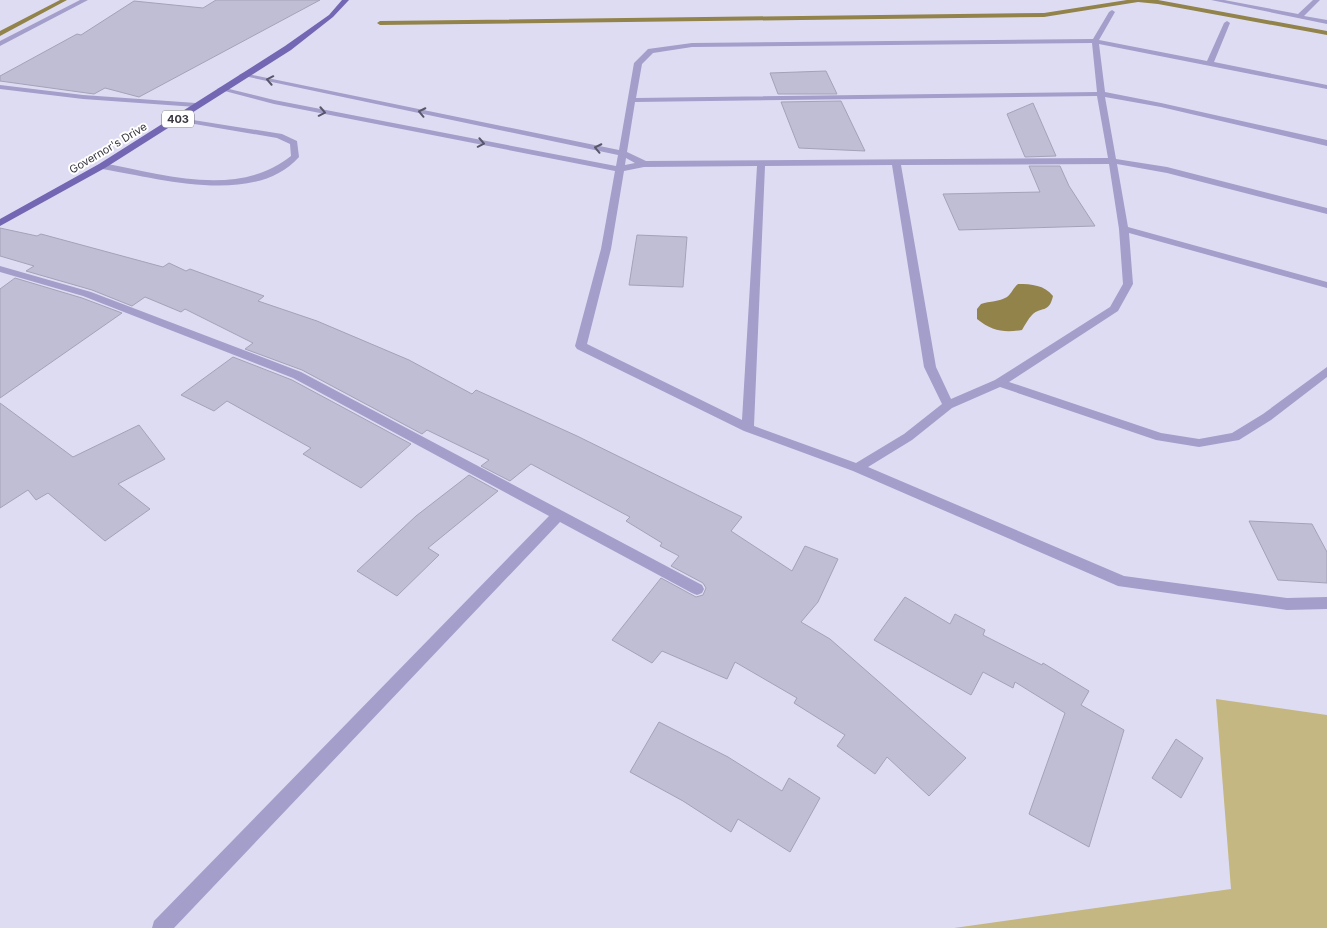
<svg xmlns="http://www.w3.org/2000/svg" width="1327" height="928" viewBox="0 0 1327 928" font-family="Inter,sans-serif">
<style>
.green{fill:#c5b782}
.water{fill:#92834a}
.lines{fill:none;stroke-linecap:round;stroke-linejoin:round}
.stream{fill:#92834a;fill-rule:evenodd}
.building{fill:#c0bed5;stroke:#a4a2b8}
.lane{fill:#a39eca;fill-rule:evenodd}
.street{fill:#a39eca;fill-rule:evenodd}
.primary{fill:#7366b3;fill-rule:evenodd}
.oneway{stroke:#585669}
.labels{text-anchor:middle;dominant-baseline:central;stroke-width:4;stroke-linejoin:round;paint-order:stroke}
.shield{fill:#fff;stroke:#747379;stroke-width:1}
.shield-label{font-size:11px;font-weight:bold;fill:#383740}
.far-street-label{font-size:11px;fill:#383740;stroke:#fff}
</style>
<rect width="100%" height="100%" fill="#dedcf3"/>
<path class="green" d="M1216,699l111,16v213h-373l277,-39z"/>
<path class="water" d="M1018,284c14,0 26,1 35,12 -4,18 -12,10 -21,19 -4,4 -7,10 -10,15 -18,3 -30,1 -45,-11v-10l4,-5c9,-3 18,-2 26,-7 5,-4 6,-9 11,-13z"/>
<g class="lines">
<path class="stream" d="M60,0h7l-67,36v-5z
M1127,0h31l169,31v4l-169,-31 -20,-2 -94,15 -664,8 -3,-2 3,-2 664,-8z"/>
</g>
<path class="building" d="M216,0h104l-181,97 -34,-9 -11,6 -94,-13v-5l77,-42 4,1 53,-34 69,7z
M826,71l11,23h-59l-8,-21z
M841,101l24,50 -66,-3 -18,-46z
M1033,103l23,53 -31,1 -18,-43z
M1029,166h31l9,20 26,40 -136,4 -16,-36 97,-2z
M0,228l37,8 4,-2 122,33 6,-4 17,8 4,-2 74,27 -6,5 59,20 92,39 63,34 4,-4 101,46 165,81 -11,14 61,40 13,-25 33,13 -20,43 -17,20 29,17 136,119 -37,38 -42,-39 -12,17 -38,-28 8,-11 -51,-32 3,-5 -62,-36 -8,17 -65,-28 -10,12 -40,-23 49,-62 35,19 7,-2 3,-7 -3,-5 -32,-17 8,-10 -19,-10 2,-3 -36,-22 4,-4 -99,-53 -21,17 -29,-15 8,-6 -62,-30 -5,4 -120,-64 -57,-21 8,-6 -68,-34 -4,3 -36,-15 -13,9 -40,-16 -66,-19 8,-5 -34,-10z
M637,235l50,2 -4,50 -54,-2z
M15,278l67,20 40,15 -122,85v-109z
M233,357l59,23 119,64 -50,44 -58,-34 8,-6 -84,-47 -13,10 -33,-16z
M0,403l73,54 66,-32 26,34 -47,25 32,25 -45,32 -57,-48 -12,7 -8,-10 -28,18z
M469,475l29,16 -70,57 11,7 -42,41 -40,-25 59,-55z
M1249,521l63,3 15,28v31l-49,-3z
M905,597l45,27 5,-10 30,16 -2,5 59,30 1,-2 46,28 -8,14 43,25 -35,117 -60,-33 36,-101 -50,-31 -2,6 -30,-16 -12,23 -97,-55z
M659,722l69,35 54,34 7,-13 31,20 -30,54 -52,-33 -7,13 -48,-31 -53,-29z
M1176,739l27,19 -22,40 -29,-20z"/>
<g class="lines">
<path class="lane" d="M174,117l108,17 15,7 2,16c-44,50 -141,21 -197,12l-4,-3 4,-3c61,11 135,36 189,-7l-1,-12 -13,-6 -100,-17 -4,-2z"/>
<path class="street" d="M80,0h8l-88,46v-5z
M1211,0h13l74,14 15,-14h7l-16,16 23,4v4z
M1112,10l3,2 -16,28 108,21 17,-38 3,-2 3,2 -16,39 113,23v4l-228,-45 6,48 56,11 166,37v6l-166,-39 -56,-10 11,62 51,8 160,41v6l-160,-41 -50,-9 11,63 199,55v6l-198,-55 4,51 -15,27 -109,71 152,51 38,6 33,-6 31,-19 64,-47v10l-56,43 -32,20 -40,7 -43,-7 -156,-53 -48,21 -40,32 -44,27 256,109 163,22 40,-1v12l-40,1 -169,-24 -265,-115 -109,-40 -167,-82 -2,-3 26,-97 14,-78 -341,-67 -57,-15 4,-2 53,13 342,66 2,-11 -379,-80 4,-2 376,77 15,-87 14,-14 44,-6 401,-4 16,-27zM1092,43l5,49 -461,6 6,-34 11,-11 39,-6zM1097,96l11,62 -462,3 -19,-9 8,-50zM626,158l9,5 -10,2zM1109,164l10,65 4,55 -13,23 -115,73 -44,19 -15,-32 -35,-202zM892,165l32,202 18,37 -38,30 -48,29 -102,-37 11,-260zM757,166l-15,254 -155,-76 24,-95 13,-78 20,-4z
M0,85l83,10 113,8 4,2 -4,2 -113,-8 -83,-10z
M0,266l91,26 210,80 401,213 2,4 -2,4 -5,2 -5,-2 -132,-71 -386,406h-22l2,-7 395,-405 -256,-138 -210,-82 -83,-24z"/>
<path class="primary" d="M342,0h7l-16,17 -42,33 -186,118 -105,58v-7l99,-55 186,-118 44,-31z"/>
</g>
<defs><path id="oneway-chevron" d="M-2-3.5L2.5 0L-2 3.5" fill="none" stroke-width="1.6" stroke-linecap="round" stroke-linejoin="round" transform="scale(1.25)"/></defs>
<g class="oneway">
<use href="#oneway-chevron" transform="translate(270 80) rotate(-169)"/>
<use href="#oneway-chevron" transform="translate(322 112) rotate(11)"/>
<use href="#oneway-chevron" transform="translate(422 112) rotate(-168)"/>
<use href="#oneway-chevron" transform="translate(481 143) rotate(11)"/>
<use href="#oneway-chevron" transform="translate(598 148) rotate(-168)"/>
</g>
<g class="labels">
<rect class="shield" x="162" y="110.5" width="32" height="17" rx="4"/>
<g class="shield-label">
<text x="178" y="119">403</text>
</g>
<g class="far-street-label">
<text transform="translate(108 148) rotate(-31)">Governor's Drive</text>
</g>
</g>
</svg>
